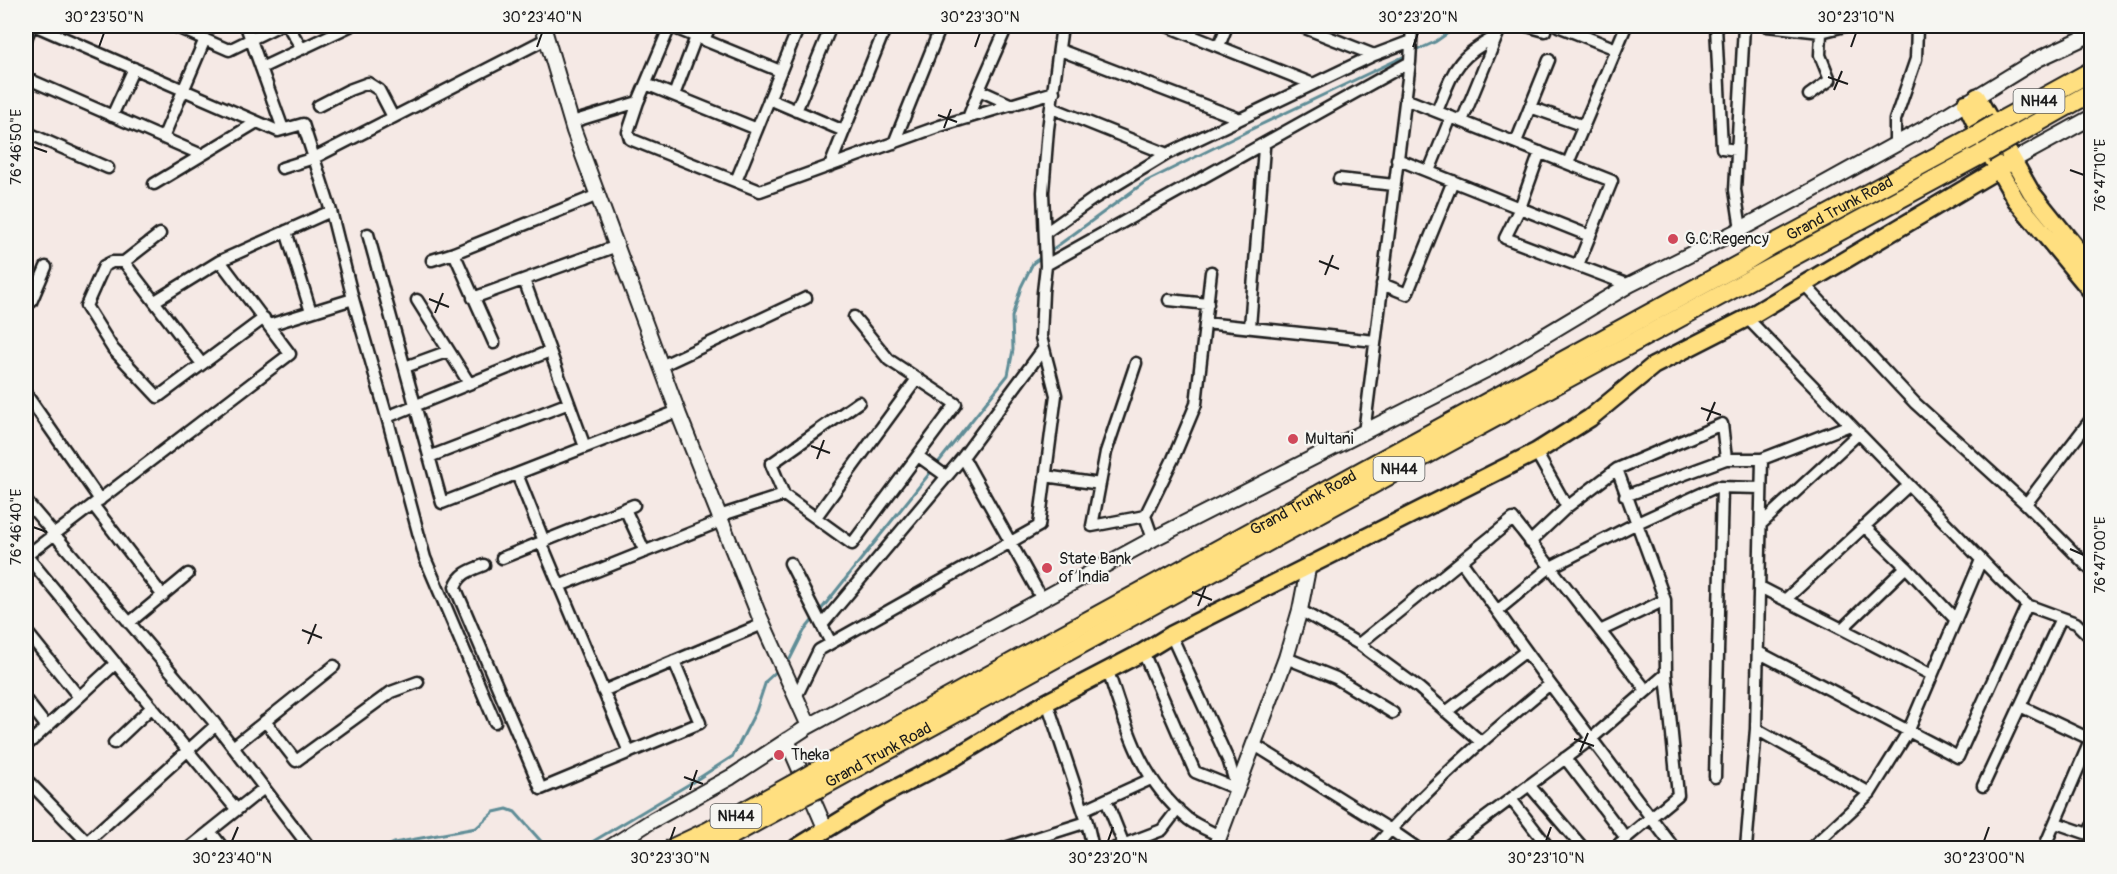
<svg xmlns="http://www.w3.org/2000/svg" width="2117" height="874" viewBox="0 0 2117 874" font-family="Pangolin,sans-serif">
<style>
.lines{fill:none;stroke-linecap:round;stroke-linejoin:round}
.stream{stroke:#5f8d97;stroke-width:3}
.minor-casing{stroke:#1c1c1c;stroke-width:15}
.tertiary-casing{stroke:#1c1c1c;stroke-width:18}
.primary-casing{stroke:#1c1c1c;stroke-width:21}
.trunk-casing{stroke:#1c1c1c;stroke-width:22}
.minor{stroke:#f6f6f2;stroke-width:10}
.tertiary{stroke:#f6f6f2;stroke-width:14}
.primary{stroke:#ffdf80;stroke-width:16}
.trunk{stroke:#ffdf80;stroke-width:18}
.trunk-bridge-casing{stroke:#1c1c1c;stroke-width:22;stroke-linecap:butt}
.trunk-bridge{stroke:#ffdf80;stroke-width:18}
.ticks{fill:none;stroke:#1c1c1c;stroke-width:2}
.poi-dot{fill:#d1495b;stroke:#f6f6f2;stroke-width:2}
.labels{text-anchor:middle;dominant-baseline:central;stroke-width:4.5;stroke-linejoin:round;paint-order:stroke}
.shield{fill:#f6f6f2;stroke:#5d5d5c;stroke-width:1.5}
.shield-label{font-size:15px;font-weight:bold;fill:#1c1c1c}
.street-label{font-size:16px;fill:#1c1c1c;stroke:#f6f6f2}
.poi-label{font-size:16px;fill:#1c1c1c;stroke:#f6f6f2;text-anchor:start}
.neatline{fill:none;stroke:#1c1c1c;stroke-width:2}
.ticks-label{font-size:15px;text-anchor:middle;fill:#1c1c1c}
</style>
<rect width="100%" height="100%" fill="#f5e9e5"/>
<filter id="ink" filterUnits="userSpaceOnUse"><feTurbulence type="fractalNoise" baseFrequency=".0167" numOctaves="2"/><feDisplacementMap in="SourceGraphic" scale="12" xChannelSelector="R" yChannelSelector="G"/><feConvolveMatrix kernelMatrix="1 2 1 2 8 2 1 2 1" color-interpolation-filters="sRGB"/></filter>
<g filter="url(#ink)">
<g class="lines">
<path class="stream" d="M1413,52l22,-10 23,-16
M1049,252l96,-70 113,-56 149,-71
M785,664l5,-5 14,-28 204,-256 5,-25 -1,-33 9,-30 12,-24 10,-7
M383,848l11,-5 82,-15 18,-16 13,-3 8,3 32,36
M582,848l114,-68 37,-24 23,-45 10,-30 12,-11"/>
<defs>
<path id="minor" d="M36,26l242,105 25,-7 28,87 22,88 34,118 38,141 70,164
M174,26l55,24 49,-24
M246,26l37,103
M288,26l14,23
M921,26l17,6
M1007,26l-28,64 33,15
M1167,26l146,58
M1300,26l74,29
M1527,26l18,5
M1558,26l58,23
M1716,26l6,122 15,2
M1767,26l54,6 24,-6
M26,39l5,-13
M704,40l6,-14
M1219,46l8,-20
M1060,50l180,69
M261,68l89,-42
M26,78l176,77
M646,84l111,45
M674,95l22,-58
M1809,95l21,-15 -10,-25 1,-23
M769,99l75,32
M1405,99l207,82 -34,84
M638,102l-10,30 2,7 130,52 180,-65 114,-34
M318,106l31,-16 19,-7 11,7 14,27
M1530,107l54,19
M1052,108l115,46
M796,111l35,-85
M1437,111c17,-41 18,-53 60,-75
M112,116l22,-48
M968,118l11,-28
M1462,121l39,-95
M572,122l66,-20 32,-76 110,45
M26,132l82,36
M163,138l42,-99
M1895,140v-20l21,-61 1,-33
M1516,142l33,-82
M894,143l47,-117
M1540,152l-20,56 -15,30 124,47
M1397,159l193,77
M1568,163l58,-137
M830,166l56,-140
M282,168l32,-10 232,-119
M1429,171l22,-54
M1339,179l55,6
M736,181l63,-155
M154,184l103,-62
M1741,229l-6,-39 9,-164
M286,231l25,81
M1045,233l48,-34 74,-45 207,-99 37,-14
M160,234l-36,28 78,102
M368,234l74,269 236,-92
M454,253l40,90
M432,260l22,-7 144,-58
M124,262h-12l-8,4 -18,40 27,43 45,48 106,-79
M1046,265l364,-203
M524,280l61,167
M1382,284l25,10 46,-113
M1804,284l111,119 111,101 66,67
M473,298l144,-52
M417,300l52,83
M1169,300l39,4
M155,301l65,-40 111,-50
M26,305l5,-3 15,-35
M1747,318l254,262 26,25 49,18 16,16
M1205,323l170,18
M269,325l84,-26
M1250,327l14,-179
M1136,363l-30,89 -14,74 53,-10 28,-57 23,-55 15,-132
M661,366l145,-68
M405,367l44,-16
M26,394l74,106
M387,417l163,-66
M1364,433l46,-371 2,-36
M1536,452l31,55
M918,456l28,20
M429,457l140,-54
M963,457l79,142
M517,474l27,67
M1045,476l55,8
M784,495l-13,-31 88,-62
M1625,496l101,-37h36l88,-34
M26,501l187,220 97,127
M2026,504l66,-86
M93,505l70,91
M625,509l20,43
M719,516l65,-21 68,49 104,-140 -67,-44 -35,-43
M1145,516l8,23
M816,517l101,-138
M1761,524l98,-91
M1864,526l42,41 50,53
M541,542l88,210
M1530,542l37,-35 50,-38 105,-45 4,35
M26,555l211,255
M26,556l264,-202 -70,-93
M502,558l132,-53
M1461,561l89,123 124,164
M790,563l41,80
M484,565c-13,5 -24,8 -29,22l86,202 159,-66 -26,-62
M559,586l162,-65
M1760,587l172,88
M1785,600l124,-115
M1300,610l59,34 60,44 62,54
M1497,611l52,-43 86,-44 81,-37 45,1
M129,623l59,-49
M822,625l141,-168 81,-109
M1842,629l64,-62
M26,631l53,66
M1600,631l65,-31
M1171,635l58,127 8,27
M1359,644l154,-125 133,171
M1143,652l52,120 42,17
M1758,652l200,105 69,-152
M1286,658l50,20 57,35
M1108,671c19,57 31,107 80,148 9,7 22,12 32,17
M603,691l160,-67
M796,697l23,-47 220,-124 17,-131 -15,-58 2,-45 3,-26 -3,-74 5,-63 14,-103
M26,700l21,27
M1047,702l40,120 6,26
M2020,706l72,34
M1446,712l80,-61
M265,721l31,40 95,-69 27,-10
M1756,729l114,64
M114,743l38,-36
M1253,744l138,86 26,18
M26,746l90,-83
M233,747l101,-81
M1565,758l61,80
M1715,777l7,-290
M26,779l61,63
M1529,785l54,63
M1983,786l78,-168
M1511,799l38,49
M1106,800l18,45
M1083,810l68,-31
M2056,823l32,11 4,-8
M210,831l13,17
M80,848l136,-123
M189,848l75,-60
M1005,848l82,-26
M1115,848l47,-18 16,-21
M1374,848c53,-60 114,-113 176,-164
M1445,848l146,-109 75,-65
M1614,848l64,-53 -12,-121 -1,-74 -48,-131
M1746,848l10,-119 6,-270
M1811,848l59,-55 38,-61 73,-172
M2044,848l47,-109"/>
<path id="tertiary" d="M543,26l31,105 105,284 79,198 51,113
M2012,161l80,-44
M787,740l39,90
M609,848l44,-28 78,-43 78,-51 344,-187 339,-172 137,-82 112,-56 70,-38 116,-64 111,-68 54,-25
M1215,848l71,-190 14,-48 9,-46"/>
<path id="primary" d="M1977,97l54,95 61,76
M1966,103l26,55 24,42 76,92
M796,848l83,-51 73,-38 95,-57 96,-50 28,-17 365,-183 54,-34 63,-52 94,-48 265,-157"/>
<g id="trunk">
<path d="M1997,123l95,-52"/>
<path d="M2010,138l82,-46"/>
<path id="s1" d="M811,774l251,-139 682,-373 26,-16 205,-110"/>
<path id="s2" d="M817,789l627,-344 540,-292"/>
<path d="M673,848l34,-16 90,-50"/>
<path d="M708,848l95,-52"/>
</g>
</defs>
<use href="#minor" class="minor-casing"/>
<use href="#tertiary" class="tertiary-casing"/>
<use href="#primary" class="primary-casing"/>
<use href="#trunk" class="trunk-casing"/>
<use href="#minor" class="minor"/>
<use href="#tertiary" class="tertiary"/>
<use href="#primary" class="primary"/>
<use href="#trunk" class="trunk"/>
<defs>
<path id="trunk-bridge" d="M1975,136l22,-13
M1984,153l26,-15
M797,782l14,-8
M803,796l14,-7"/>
</defs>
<use href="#trunk-bridge" class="trunk-bridge-casing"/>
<use href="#trunk-bridge" class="trunk-bridge"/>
</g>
</g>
<path class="ticks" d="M99,47l5,-14M537,47l5,-14M975,47l5,-14M1413,47l5,-14M1851,47l5,-14M1828,77l20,7M1834,90l8,-19M938,115l19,7M944,128l7,-19M33,147l14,5M2070,170l14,5M1319,261l20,8M1325,275l8,-20M429,299l20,8M435,313l8,-20M1701,408l20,7M1707,421l8,-19M811,446l19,7M817,459l7,-19M33,527l14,5M2070,549l14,6M1192,592l20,8M1198,606l8,-20M302,630l20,8M308,644l8,-20M1574,739l20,7M1580,752l8,-19M684,777l19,7M690,790l7,-20M232,841l6,-14M670,841l5,-14M1108,841l5,-14M1546,841l5,-14M1984,841l5,-14"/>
<g class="poi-dot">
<circle cx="1673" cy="239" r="6"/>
<circle cx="1293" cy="439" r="6"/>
<circle cx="1047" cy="568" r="6"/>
<circle cx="779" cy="755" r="6"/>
</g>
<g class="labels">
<g class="shield">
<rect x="2013.5" y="89" width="51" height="24" rx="4.5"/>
<rect x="1373.5" y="457" width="51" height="24" rx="4.5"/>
<rect x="710.5" y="804" width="51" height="24" rx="4.5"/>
</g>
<g class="shield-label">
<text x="2039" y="101">NH44</text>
<text x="1399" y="469">NH44</text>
<text x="736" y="816">NH44</text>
</g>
<g class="street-label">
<text stroke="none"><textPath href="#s1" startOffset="1174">Grand Trunk Road</textPath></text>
<text stroke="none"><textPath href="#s1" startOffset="562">Grand Trunk Road</textPath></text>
<text stroke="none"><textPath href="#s2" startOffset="70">Grand Trunk Road</textPath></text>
</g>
<g class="poi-label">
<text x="1685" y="239">G.C.Regency</text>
<text x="1305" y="439">Multani</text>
<text x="1059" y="559">State Bank<tspan x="1059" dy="18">of India</tspan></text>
<text x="791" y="755">Theka</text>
</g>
</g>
<rect width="2117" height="874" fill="none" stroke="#f6f6f2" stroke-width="66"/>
<rect x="33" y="33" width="2051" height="808" class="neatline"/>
<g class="ticks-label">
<text x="104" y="22">30°23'50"N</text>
<text x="542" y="22">30°23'40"N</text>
<text x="980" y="22">30°23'30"N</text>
<text x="1418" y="22">30°23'20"N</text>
<text x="1856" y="22">30°23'10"N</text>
<text transform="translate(16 147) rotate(-90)" y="5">76°46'50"E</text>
<text transform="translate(2100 175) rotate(-90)" y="5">76°47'10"E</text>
<text transform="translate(16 527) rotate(-90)" y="5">76°46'40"E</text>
<text transform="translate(2100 555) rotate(-90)" y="5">76°47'00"E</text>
<text x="232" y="863">30°23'40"N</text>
<text x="670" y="863">30°23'30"N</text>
<text x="1108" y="863">30°23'20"N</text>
<text x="1546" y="863">30°23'10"N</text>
<text x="1984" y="863">30°23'00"N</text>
</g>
</svg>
